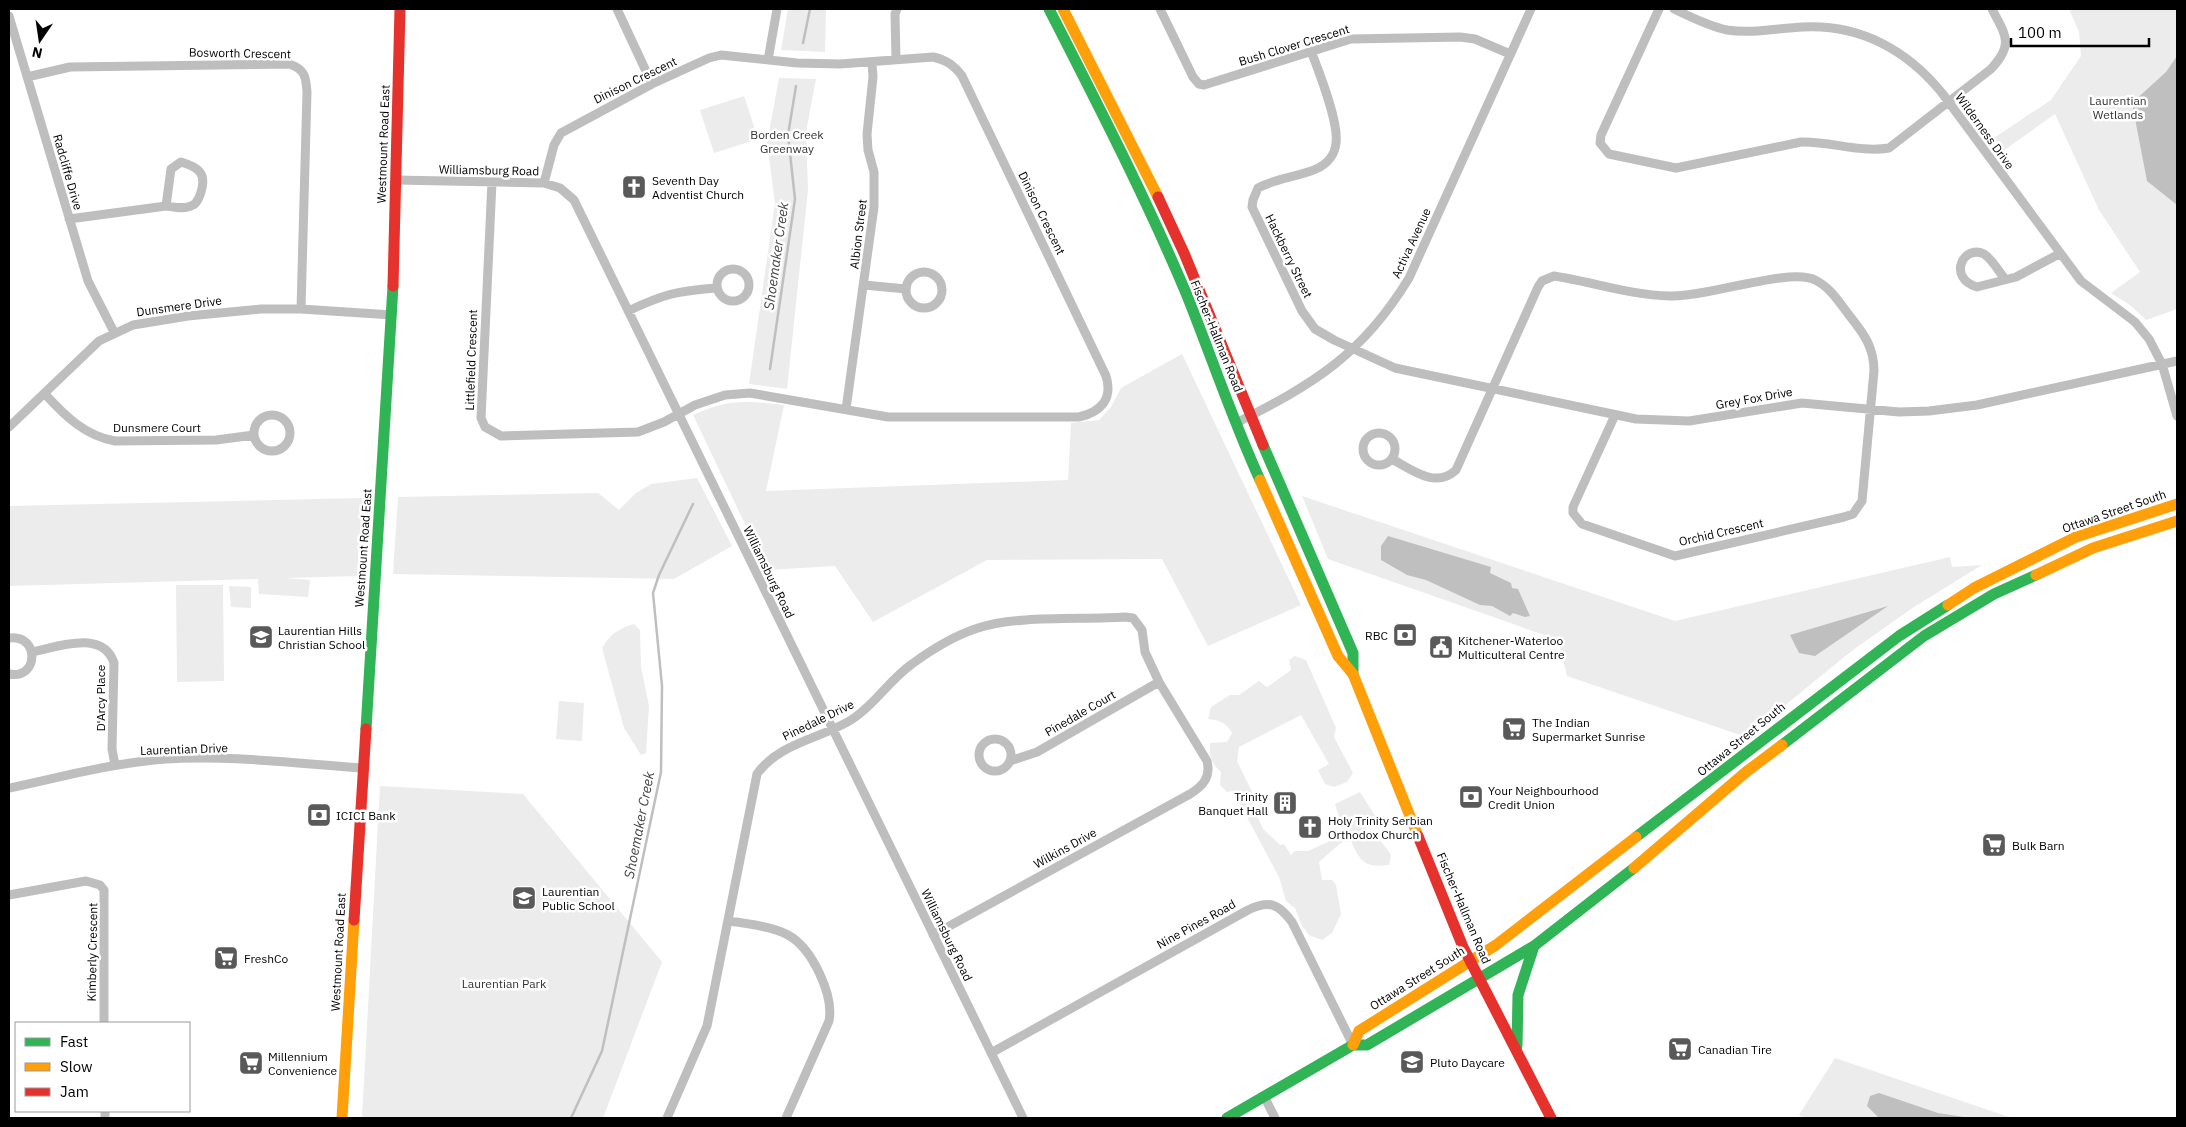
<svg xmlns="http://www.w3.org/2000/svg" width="2186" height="1127" viewBox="0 0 2186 1127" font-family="'IBM Plex Sans',sans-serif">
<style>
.green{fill:#ececec}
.water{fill:#bfbfbf}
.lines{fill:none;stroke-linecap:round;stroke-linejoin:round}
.stream{stroke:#bfbfbf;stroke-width:2.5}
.street{stroke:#bebebe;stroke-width:9}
.fast{stroke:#30b455;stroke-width:11}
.slow{stroke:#ff9f0a;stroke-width:11}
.jam{stroke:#e5322d;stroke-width:11}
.labels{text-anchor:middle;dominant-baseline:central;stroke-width:5;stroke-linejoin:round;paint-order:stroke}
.street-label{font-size:12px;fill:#000;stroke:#fff}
.park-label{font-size:12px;fill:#333;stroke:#fff}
.poi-label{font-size:12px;fill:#000;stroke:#fff;text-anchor:start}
.water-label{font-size:14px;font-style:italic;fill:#444;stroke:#fff}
</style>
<rect width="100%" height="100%" fill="#fff"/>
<path class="green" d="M788,9h38l-1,43 -44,-2z
M2069,9h108v300l-31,11 -16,-15 -19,-12 29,-21 -41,-62 -44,-96 -55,39 -9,-13 60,-40 30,-44 -2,-24z
M779,78l37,1 -10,53 2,58 -21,199 -38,-5 26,-181 -8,-60z
M744,96l14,43 -44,14 -14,-43z
M1182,354l119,251 -93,41 -46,-87 -175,1 -114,62 -38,-56 -68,4 -74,-155c36,-17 53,-14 91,-10l-18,86 302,-11 3,-57 28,-3 12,-13 10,-19z
M697,478l35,68 -58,33 -281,-5 5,-77 200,-4 21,17 17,-17 15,-9z
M1302,496l373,125 275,-64 2,10 30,-2 -68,42 -61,43 -107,87 -179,-61 -8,-33 -12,-7 -219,-77z
M362,498l-5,78 -72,2 25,2 -2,17 -49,-3 -1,-15 -249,7v-80z
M176,585h47l1,96 -47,1z
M229,586l22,1v21l-20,-1z
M634,624l6,6 1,37 8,39 -3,47 -5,2 -17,-27 -22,-80c8,-14 18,-20 32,-24z
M1295,656l11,4 30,68 -2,9 19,36 -6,9 -13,5 -9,-3 -7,-14 11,-6 -28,-49 -62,32 -2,14 19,39 -3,7 10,22 17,16 4,-1 7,11 4,-4h13l35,-16 4,-10 -8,-8 -4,-13 25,-12 15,24 2,10 -11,1 -2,7 16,6 11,15 -2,10c-24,3 -29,-3 -38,-24l-9,1 -23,20 3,18h10l4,5 5,29 -9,19 -10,7 -13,-5 -7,-9 -7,-18 -9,-7 -7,-24 -46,-86 -6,1 -7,-7 1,-13c-10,-9 -12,-16 -11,-29l17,-1 5,-9c-6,-10 -12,-13 -24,-14l3,-12 19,-12h9l20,-14 8,6 24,-17 -2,-10z
M559,701l25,2 -2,38 -26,-2z
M380,786l143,8 139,168 -59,156h-241z
M1835,1058l177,60h-208l-5,-3z"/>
<path class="water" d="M2177,56v149l-30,-24 -15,-78 34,-31z
M1388,536l103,31 -1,6 21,10 1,5 6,1 12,27 -5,1 -12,-4 -3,3 -18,-10 -12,-1 -54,-25 -19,-5 -26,-15v-14z
M1888,606l-73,50 -16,-3 -9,-18z
M1879,1093l59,20 33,5h-92l-12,-12 3,-10z"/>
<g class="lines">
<path class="stream" d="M803,43l7,-34
M770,369l25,-170 -7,-64 8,-49
M571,1118l31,-67 59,-279 1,-86 -9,-93 6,-18 34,-71"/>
<path class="street" d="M617,9l35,75
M1160,9l33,68 6,7 5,1 147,-46 109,-2 15,2 35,15
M1659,9l-58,126 -1,8 9,11 67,14 125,-26c29,-1 59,11 88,6l102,-79c23,-25 15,-33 1,-60
M1674,9c17,8 34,17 53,21 24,4 52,-2 76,-3 57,-3 104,23 139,66l139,188 54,41 14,17 13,25 15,52
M9,16l79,265 26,51
M1311,51c8,21 28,71 25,92 -1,12 -9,21 -20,26 -18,8 -40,9 -58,19l-5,12 -1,7 50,104 13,18 19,11 61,28 241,51 53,2 113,-18 97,9 30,-1 48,-6 200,-44
M896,59l-1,-45 2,-5
M768,60l9,-51
M27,77l43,-10 219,-3c16,5 17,13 18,28l-6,217
M396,180l148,3 16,5 14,12 449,918
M492,182l-11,236 4,9 16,9 137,-4 26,-10 31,-17 30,-10 25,-2 138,24h191c22,-5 34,-18 27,-41l-144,-300c-8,-11 -16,-16 -29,-19l-93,7 -43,-1 -76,-8 -12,3 -57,26 -91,49 -7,12 -10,38
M69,219l97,-13c8,1 19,4 27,-1 4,-2 7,-9 8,-13 6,-19 -3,-25 -20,-30l-10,7 -5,37
M717 285a16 16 0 1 1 32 0a16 16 0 1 1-32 0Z
M906 290a18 18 0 1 1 36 0a18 18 0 1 1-36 0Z
M2005,279c-6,-7 -13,-20 -21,-25 -21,-10 -37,24 -7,33l39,-10 43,-23
M864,285l42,4
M628,311c36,-17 49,-20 88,-23
M45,394c19,21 40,42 70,47l101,-1 38,-5
M846,409l28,-202v-35l-6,-22 -1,-16 6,-57 -1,-14
M254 433a18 18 0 1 1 36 0a18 18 0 1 1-36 0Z
M1236,423c78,-39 127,-69 173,-145l122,-269
M9,427l90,-86 34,-16 55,-9 73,-7h40l91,6
M1363 449a16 16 0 1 1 32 0a16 16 0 1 1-32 0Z
M1392,459c20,11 44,30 64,11l82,-183 4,-6 12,-5c39,6 76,19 116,20 34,2 120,-29 145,-16 15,7 24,22 34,35 15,19 25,32 25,56l-12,130 -9,13 -9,3 -169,39 -93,-32 -9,-11v-6l42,-92
M9,638c31,-4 30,42 0,36
M32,652c25,-5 71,-23 82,11l-2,86 3,16
M979 755a16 16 0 1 1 32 0a16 16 0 1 1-32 0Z
M1010,761l27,-9 122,-70
M9,788c48,-10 96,-23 145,-28 69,-6 140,3 208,8
M9,895l77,-14 14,4 4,5v133
M728,921c17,2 46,6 60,14 24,13 46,60 41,86l-43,97
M991,1053l257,-143c21,-10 30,-7 44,12l61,123
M1265,1098l10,20
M105,1111v7
M667,1118l40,-92 50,-252c22,-31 63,-35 94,-54 24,-15 38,-40 61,-56 19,-14 44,-29 66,-36 39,-13 104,-8 147,-11l8,1 9,12 3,22 14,30 48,79c4,16 -4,25 -17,33l-257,141"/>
<path class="fast" d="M1049,9c48,94 96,187 137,284 25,62 46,126 74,187
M1263,445l90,208v21
M366,729l27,-443
M1782,745l142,-109 70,-42 42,-19
M1636,837l263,-201 49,-31
M1517,1046l1,-51 16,-49
M1227,1118l126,-73h14l167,-99 100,-78"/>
<path class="slow" d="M1063,9l95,188
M1260,480l78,176 15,18 65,162
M2036,575l57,-27 84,-27
M1948,605l26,-17 102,-51 101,-33
M1634,868l112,-96 36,-27
M1353,1045l6,-14 137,-86 140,-108
M342,1118l12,-198"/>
<path class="jam" d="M1158,197l26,56 79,192
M393,286l7,-277
M1418,836l45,111 88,171
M354,920l12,-191"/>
</g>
<defs>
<symbol id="church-square" viewBox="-11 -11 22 22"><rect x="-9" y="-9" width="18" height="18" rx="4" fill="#595959" stroke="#fff"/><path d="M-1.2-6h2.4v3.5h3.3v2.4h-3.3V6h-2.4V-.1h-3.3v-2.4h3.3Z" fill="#fff"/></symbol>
<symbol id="bank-square" viewBox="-11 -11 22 22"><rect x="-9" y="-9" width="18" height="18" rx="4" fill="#595959" stroke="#fff"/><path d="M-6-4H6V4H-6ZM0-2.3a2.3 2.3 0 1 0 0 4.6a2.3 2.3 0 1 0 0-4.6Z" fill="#fff"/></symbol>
<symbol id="school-square" viewBox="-11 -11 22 22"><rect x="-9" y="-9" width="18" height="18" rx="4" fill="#595959" stroke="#fff"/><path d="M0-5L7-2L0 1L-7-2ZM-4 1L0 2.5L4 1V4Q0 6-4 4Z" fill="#fff"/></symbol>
<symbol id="civic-square" viewBox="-11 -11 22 22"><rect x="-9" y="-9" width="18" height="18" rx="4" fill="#595959" stroke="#fff"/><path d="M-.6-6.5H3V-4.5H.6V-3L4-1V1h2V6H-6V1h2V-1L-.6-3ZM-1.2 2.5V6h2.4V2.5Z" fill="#fff"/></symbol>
<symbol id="supermarket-square" viewBox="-11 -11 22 22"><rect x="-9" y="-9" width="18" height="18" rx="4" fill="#595959" stroke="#fff"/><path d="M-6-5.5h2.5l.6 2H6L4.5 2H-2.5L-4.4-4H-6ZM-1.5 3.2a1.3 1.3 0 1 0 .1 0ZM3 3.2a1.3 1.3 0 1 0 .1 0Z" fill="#fff"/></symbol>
<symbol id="building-square" viewBox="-11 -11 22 22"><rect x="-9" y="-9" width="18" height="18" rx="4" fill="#595959" stroke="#fff"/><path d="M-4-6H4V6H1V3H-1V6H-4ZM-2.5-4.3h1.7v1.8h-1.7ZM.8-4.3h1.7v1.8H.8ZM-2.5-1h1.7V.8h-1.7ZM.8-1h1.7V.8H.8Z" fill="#fff"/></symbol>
</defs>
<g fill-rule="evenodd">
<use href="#church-square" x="620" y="173" width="28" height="28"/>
<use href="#bank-square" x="1391" y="621" width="28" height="28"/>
<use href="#school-square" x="247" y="623" width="28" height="28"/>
<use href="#civic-square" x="1427" y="633" width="28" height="28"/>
<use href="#supermarket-square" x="1500" y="715" width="28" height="28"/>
<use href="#bank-square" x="1457" y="783" width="28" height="28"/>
<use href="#building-square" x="1271" y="789" width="28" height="28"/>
<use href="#bank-square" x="305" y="801" width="28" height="28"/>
<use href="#church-square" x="1296" y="813" width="28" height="28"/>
<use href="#supermarket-square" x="1980" y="831" width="28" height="28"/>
<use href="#school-square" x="510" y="884" width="28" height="28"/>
<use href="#supermarket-square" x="212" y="944" width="28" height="28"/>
<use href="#supermarket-square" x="1666" y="1035" width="28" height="28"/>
<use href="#school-square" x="1398" y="1048" width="28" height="28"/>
<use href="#supermarket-square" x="237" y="1049" width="28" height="28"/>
</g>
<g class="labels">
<g class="street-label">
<text transform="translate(1294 45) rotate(-17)">Bush Clover Crescent</text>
<text transform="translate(240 53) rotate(1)">Bosworth Crescent</text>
<text transform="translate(635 80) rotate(-26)">Dinison Crescent</text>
<text transform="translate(1985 131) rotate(54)">Wilderness Drive</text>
<text transform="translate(383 144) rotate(-88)">Westmount Road East</text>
<text transform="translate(489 170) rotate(1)">Williamsburg Road</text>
<text transform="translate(68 172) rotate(74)">Radcliffe Drive</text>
<text transform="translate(1042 213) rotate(64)">Dinison Crescent</text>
<text transform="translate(858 234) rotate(-83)">Albion Street</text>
<text transform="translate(1411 243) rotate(-65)">Activa Avenue</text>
<text transform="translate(1289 256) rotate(64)">Hackberry Street</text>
<text transform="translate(179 306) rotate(-8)">Dunsmere Drive</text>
<text transform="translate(1217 336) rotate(68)">Fischer-Hallman Road</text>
<text transform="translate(471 360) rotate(-88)">Littlefield Crescent</text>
<text transform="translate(1754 398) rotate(-10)">Grey Fox Drive</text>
<text x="157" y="427">Dunsmere Court</text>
<text transform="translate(2114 511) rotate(-19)">Ottawa Street South</text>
<text transform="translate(1721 532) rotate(-13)">Orchid Crescent</text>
<text transform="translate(363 548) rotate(-86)">Westmount Road East</text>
<text transform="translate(769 572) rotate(64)">Williamsburg Road</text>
<text transform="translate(100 698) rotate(-90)">D'Arcy Place</text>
<text transform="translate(1080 713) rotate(-30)">Pinedale Court</text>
<text transform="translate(818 720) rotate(-26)">Pinedale Drive</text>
<text transform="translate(1741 739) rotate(-39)">Ottawa Street South</text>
<text transform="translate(184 749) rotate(-2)">Laurentian Drive</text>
<text transform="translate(1065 848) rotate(-29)">Wilkins Drive</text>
<text transform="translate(1464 908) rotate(67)">Fischer-Hallman Road</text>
<text transform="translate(1196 924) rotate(-29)">Nine Pines Road</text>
<text transform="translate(947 935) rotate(64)">Williamsburg Road</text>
<text transform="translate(92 952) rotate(-89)">Kimberly Crescent</text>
<text transform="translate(338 952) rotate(-87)">Westmount Road East</text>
<text transform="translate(1417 978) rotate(-32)">Ottawa Street South</text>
</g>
<g class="park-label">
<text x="2118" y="100">Laurentian<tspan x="2118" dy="14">Wetlands</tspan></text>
<text x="787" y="134">Borden Creek<tspan x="787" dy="14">Greenway</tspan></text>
<text x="504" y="983">Laurentian Park</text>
</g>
<g class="poi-label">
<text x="652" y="180">Seventh Day<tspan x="652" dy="14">Adventist Church</tspan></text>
<text x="278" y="630">Laurentian Hills<tspan x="278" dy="14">Christian School</tspan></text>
<text x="1388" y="635" text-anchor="end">RBC</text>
<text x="1458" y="640">Kitchener-Waterloo<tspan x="1458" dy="14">Multiculteral Centre</tspan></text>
<text x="1532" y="722">The Indian<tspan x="1532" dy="14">Supermarket Sunrise</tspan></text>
<text x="1488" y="790">Your Neighbourhood<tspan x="1488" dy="14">Credit Union</tspan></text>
<text x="1268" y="796" text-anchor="end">Trinity<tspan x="1268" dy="14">Banquet Hall</tspan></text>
<text x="336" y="815">ICICI Bank</text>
<text x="1328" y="820">Holy Trinity Serbian<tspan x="1328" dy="14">Orthodox Church</tspan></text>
<text x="2012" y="845">Bulk Barn</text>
<text x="542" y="891">Laurentian<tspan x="542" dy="14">Public School</tspan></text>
<text x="244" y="958">FreshCo</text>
<text x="1698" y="1049">Canadian Tire</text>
<text x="268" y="1056">Millennium<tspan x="268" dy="14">Convenience</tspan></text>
<text x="1430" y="1062">Pluto Daycare</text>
</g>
<g class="water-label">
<text transform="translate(776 256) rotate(-82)">Shoemaker Creek</text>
<text transform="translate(639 825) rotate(-79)">Shoemaker Creek</text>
</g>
</g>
<rect width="2186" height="1127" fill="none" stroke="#000000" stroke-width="20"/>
<rect x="15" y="1022" width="175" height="90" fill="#ffffff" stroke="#999999"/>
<rect x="25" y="1038" width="25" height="8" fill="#30b455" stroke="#999999"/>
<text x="60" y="1047" font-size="15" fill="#000000">Fast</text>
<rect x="25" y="1063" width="25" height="8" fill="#ff9f0a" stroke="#999999"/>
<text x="60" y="1072" font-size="15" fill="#000000">Slow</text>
<rect x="25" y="1088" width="25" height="8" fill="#e5322d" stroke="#999999"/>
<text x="60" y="1097" font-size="15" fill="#000000">Jam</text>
<g transform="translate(40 40) rotate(193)" stroke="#ffffff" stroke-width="4" paint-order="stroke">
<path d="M0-4L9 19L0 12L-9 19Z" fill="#000000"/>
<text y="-8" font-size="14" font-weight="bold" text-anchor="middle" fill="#000000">N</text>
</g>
<path d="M2011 38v8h138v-8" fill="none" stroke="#000000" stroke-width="2.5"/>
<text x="2018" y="38" font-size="15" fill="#000000" stroke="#ffffff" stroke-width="4" paint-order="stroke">100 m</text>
</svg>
